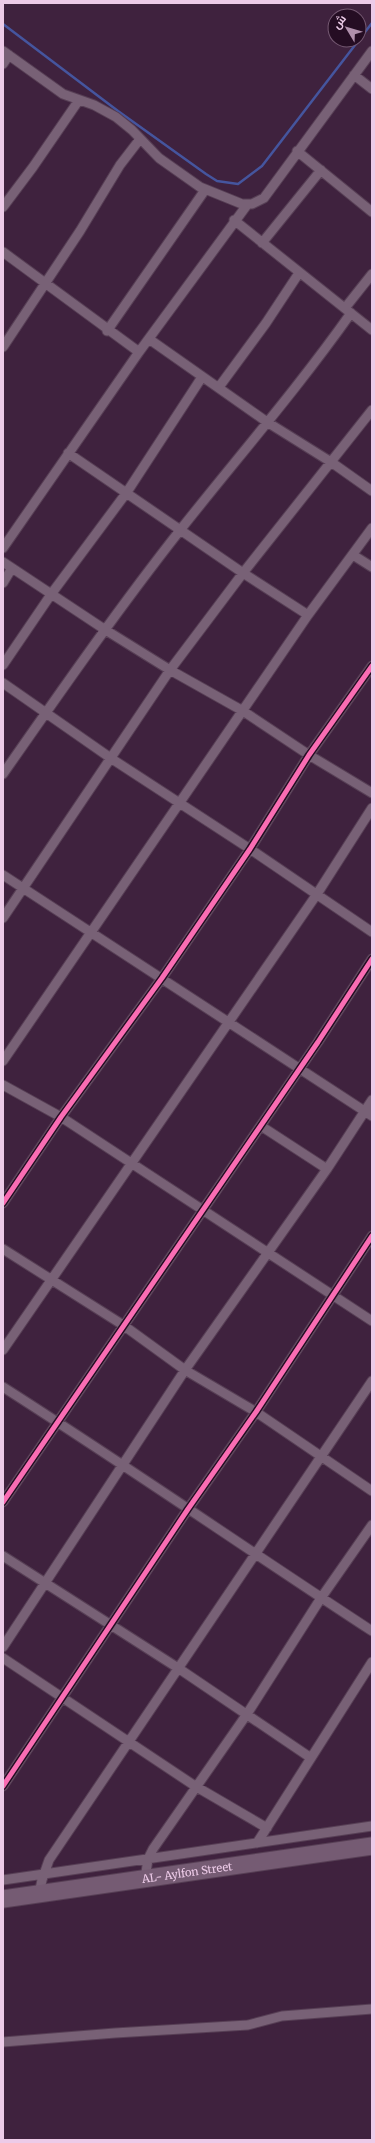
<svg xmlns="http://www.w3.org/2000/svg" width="375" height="2143" viewBox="0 0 375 2143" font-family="Merriweather,Cairo,serif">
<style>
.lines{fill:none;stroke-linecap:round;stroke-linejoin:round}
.stream{stroke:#45559e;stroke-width:2.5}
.street-casing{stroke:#573f55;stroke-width:11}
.highway-casing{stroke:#573f55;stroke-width:19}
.street{stroke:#786176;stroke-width:9}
.highway{stroke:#755b73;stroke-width:17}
.cycleway-casing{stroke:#250d23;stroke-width:8}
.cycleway{stroke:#f96db3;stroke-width:5}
.labels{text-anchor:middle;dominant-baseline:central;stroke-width:4;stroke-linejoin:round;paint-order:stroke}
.street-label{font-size:11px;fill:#edcbe8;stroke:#250d23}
</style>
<rect width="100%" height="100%" fill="#3f223e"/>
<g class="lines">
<path class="stream" d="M3,24l115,87 88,63 11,7 21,3 24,-18 110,-143"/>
<defs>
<path id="street" d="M3,51l60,43 31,11 22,12 16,13 27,28 41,29 42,17h10l12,-6 108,-147
M3,64l6,-9
M354,75l18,14
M297,151l75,61
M3,207l30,-40 46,-67
M234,220l138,110
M262,243l59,-73
M3,252l136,100
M345,308l27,-34
M107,331l98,-141
M149,339l118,83 64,40 41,29
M3,347l77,-116 40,-66 20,-26
M219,387l47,-64 33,-50
M68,453l175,120 65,42
M3,548l136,-196 108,-147
M353,555l19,12
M3,562l101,67 66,41 73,41 66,44 63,38
M3,583l9,-15
M3,665l49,-72 75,-101 75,-115
M3,683l109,76 138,90 122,83
M3,774c58,-83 115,-165 178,-245 57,-72 117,-141 170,-216
M3,875l369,241
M3,918l167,-248 73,-97 129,-163
M3,1061l305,-446 64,-87
M3,1085l58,32 311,204
M261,1126l66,43
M3,1203l58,-86 101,-139 88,-129 59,-94 63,-89
M3,1249l120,76 62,45 71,42 116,79
M3,1350l314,-456 55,-86
M3,1387c124,79 245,163 369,244
M3,1502l315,-460 54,-83
M3,1556l175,112 133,90
M3,1647l182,-277 142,-201 45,-69
M3,1658l192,128 72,42
M3,1786l185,-277 68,-97 116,-176
M257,1843l115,-181
M145,1879l3,-20 5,-10 94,-135 74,-116 51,-73
M3,1880l369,-54
M39,1894l3,-14 7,-20 323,-479
M3,2042l112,-9 133,-8 34,-9 90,-7"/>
<g id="highway">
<path id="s1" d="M3,1899l369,-53"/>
</g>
</defs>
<use href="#street" class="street-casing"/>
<use href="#highway" class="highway-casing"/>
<use href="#street" class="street"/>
<use href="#highway" class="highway"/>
<defs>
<path id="cycleway" d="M3,1203l58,-86 101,-139 88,-129 59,-94 63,-89
M3,1502l315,-460 54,-83
M3,1786l185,-277 68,-97 116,-176"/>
</defs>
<use href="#cycleway" class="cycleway-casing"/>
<use href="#cycleway" class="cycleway"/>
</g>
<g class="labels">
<g class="street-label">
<text stroke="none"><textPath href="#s1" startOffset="186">AL- Aylfon Street</textPath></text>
</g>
</g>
<rect width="375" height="2143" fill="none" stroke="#edcbe8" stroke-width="8"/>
<g transform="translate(347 28) rotate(308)"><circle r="19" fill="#250d23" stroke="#755972"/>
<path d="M0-3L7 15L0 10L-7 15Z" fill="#b090ac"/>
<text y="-6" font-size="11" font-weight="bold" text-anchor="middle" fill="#edcbe8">ش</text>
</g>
</svg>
